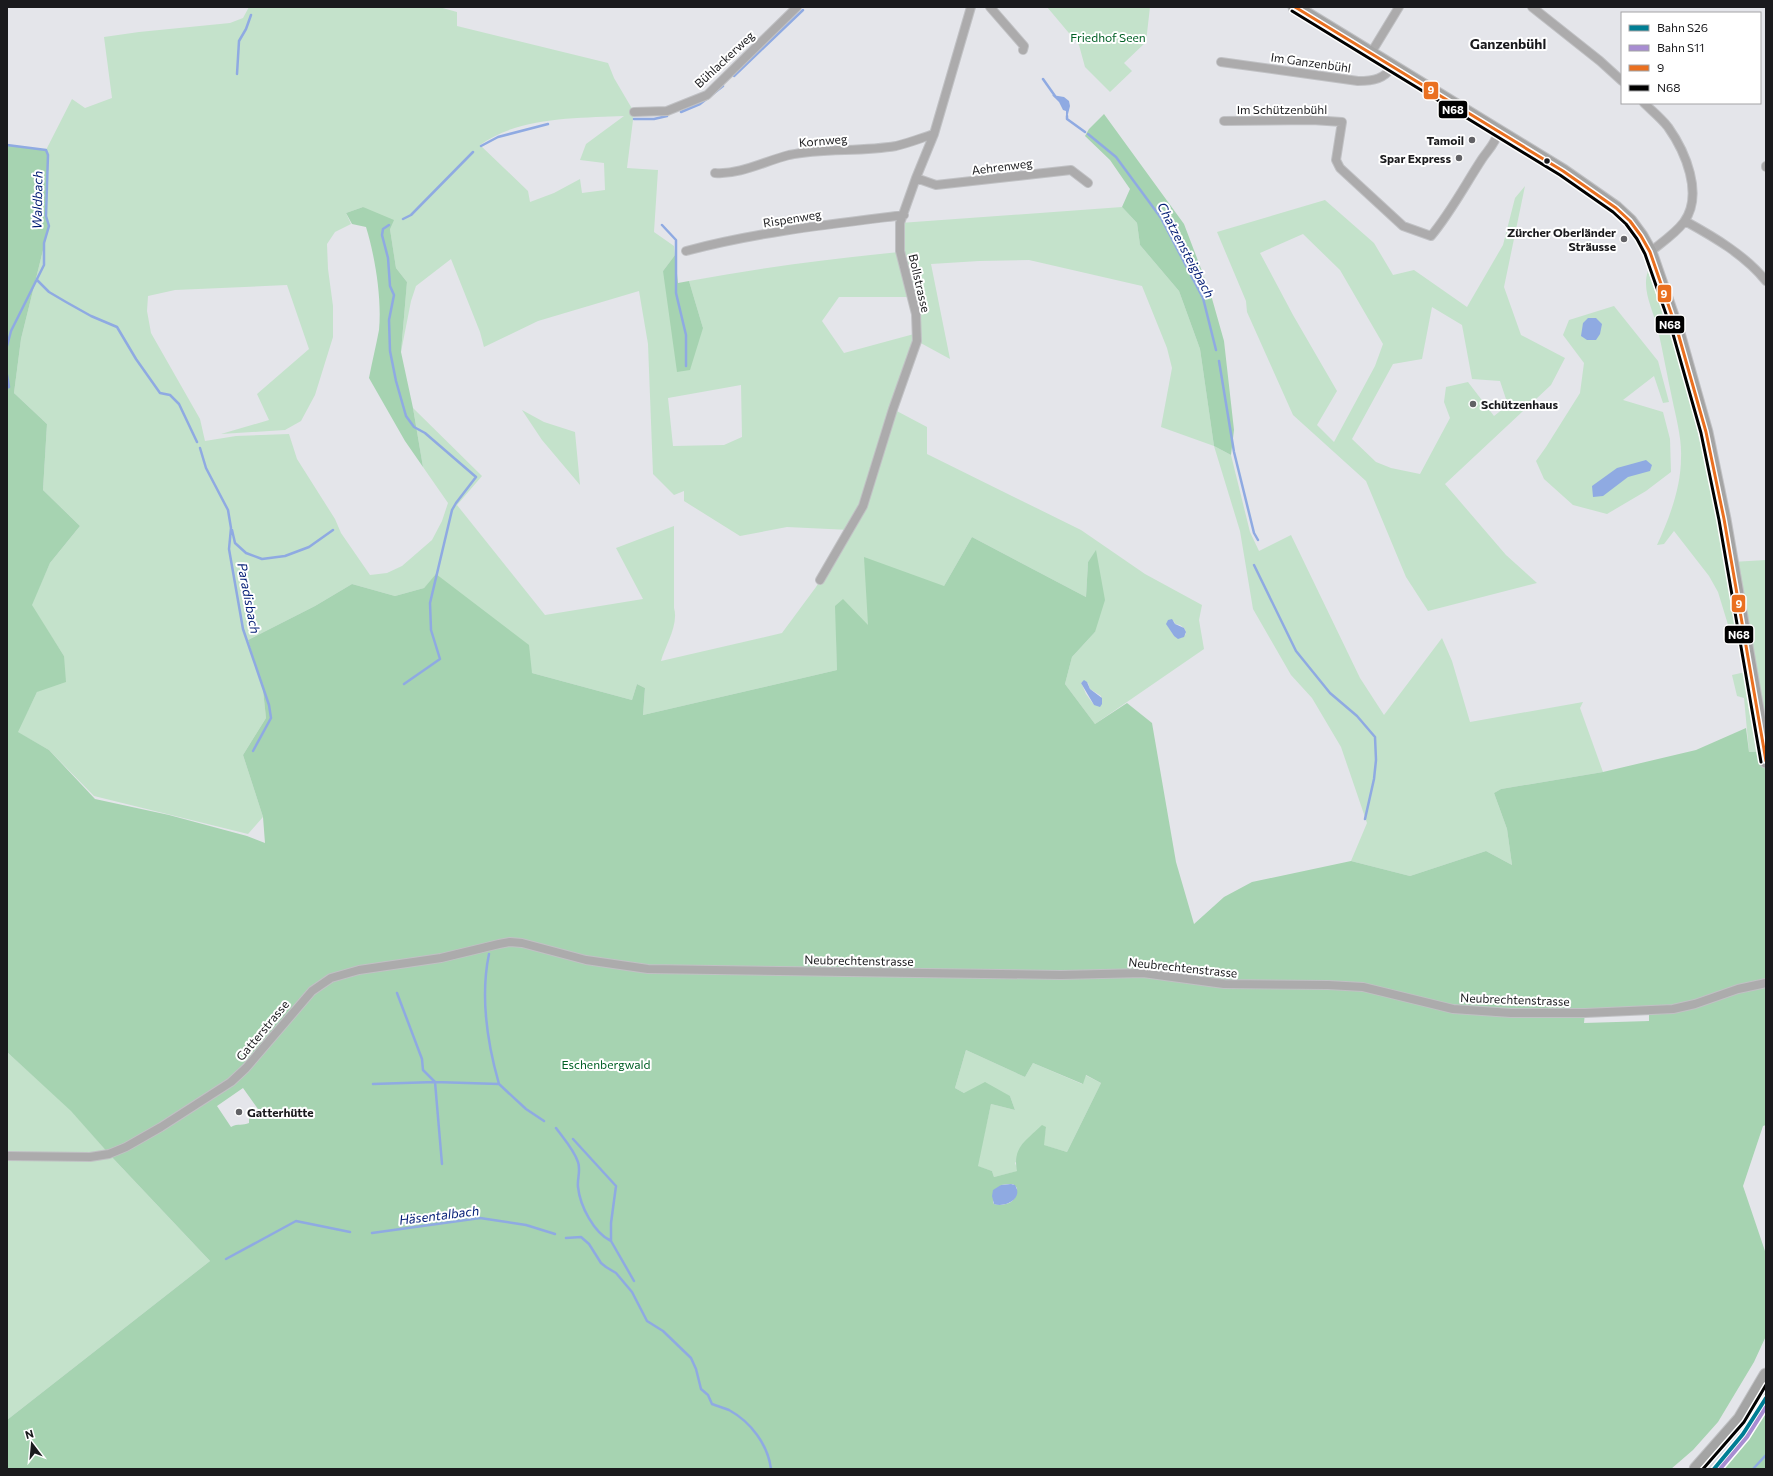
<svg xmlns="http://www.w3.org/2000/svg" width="1773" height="1476" viewBox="0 0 1773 1476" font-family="Commissioner,sans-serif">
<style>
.built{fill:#d4d7e1}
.green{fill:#c4e2cb;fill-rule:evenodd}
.forest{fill:#a6d3b1;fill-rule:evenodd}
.water{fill:#8faae2}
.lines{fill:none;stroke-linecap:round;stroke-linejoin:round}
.stream{stroke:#8faae2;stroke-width:2.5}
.street-casing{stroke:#c0c1c4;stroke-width:10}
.primary-casing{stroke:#c0c1c4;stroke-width:15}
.street{stroke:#acabac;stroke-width:8}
.primary{stroke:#a4a4a4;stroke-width:13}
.bus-1-casing{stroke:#fff;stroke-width:6}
.bus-2-casing{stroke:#fff;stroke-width:6}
.bus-1{stroke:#ea7020;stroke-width:3}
.bus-2{stroke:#000;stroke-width:3}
.rail-1-casing{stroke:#fff;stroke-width:7}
.rail-2-casing{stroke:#fff;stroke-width:7}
.rail-1{stroke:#007e94;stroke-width:4}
.rail-2{stroke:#a88dd2;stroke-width:4}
.poi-dot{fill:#616165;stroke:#fff;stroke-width:1.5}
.bus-dot{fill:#1a1a1d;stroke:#fff;stroke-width:1.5}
.labels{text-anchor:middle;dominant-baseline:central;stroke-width:4;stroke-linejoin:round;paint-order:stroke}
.park-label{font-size:12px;fill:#006025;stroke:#fff}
.street-label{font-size:12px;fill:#1a1a1d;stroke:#fff}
.poi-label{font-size:12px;font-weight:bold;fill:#1a1a1d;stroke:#fff;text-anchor:end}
.water-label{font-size:13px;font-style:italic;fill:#001b74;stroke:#fff}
.quarter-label{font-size:14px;font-weight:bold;fill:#1a1a1d;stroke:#fff}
.line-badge{stroke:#fff;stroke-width:1.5}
.badge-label{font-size:11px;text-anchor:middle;font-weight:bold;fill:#fff}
</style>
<rect width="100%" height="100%" fill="#e4e5ea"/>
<path class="built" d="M1766,1389v15l-40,65h-21l28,-30 26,-36z"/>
<path class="green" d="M249,7h190l18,5v14l151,37 6,15 20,34 -7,56 31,2 -4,62 20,14 1,9 -12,16 40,57 -14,-47c70,-13 140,-22 210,-29l8,45h-68l-17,24 22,32 70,-19 -21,75 34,18v27l154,76 64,44 57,31 -3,15 5,29 -109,75 -30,-40 7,-27 23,-25 1,-81 -8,11 -2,35 -114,-60 -28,49 -76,40 -32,-20 1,64 -194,45 2,-27 -8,-4 -5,16 -100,-27 -96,-98 -12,13 -29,8 -43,-12 -37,22 -67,34 15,50 3,28 -23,37 20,62 -15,17 -154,-38 -45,-46 -32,-18 20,-40 27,-36 -33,-51 19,-42 30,-37 -37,-36 4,-66 -33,-31 7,-54 28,-113 -3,-10 2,-61 -2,-5 26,-51 13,9 27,-10 -8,-61 35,-5 91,-9 13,-5zM624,116l-38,28 -6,16 24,3 1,27 -23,3 -2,-14 -26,14 -24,9 -2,-11 -48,-46c38,-28 98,-27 144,-29zM363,207l27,22 6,39 11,14 -6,70 10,-51 5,-15 35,-27 29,73 4,15 54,-26 101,-30 9,53 5,130 21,21 10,-4v10l56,35 47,-9 63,3 -34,57 -34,46 -121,28c4,-15 18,-36 13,-53v-82l-58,22 27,51 -98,16 -88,-110 25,-29 -69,-68 10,59 25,36 -6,18 -10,19 -30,26 -15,7 -17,2 -29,-42 -6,-14 -38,-60 -8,-25 -53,2 -31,5 -5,-22 -49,-86 -4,-22 1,-15 27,-6 112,-5 22,64 -52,45 12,26 -48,14 64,-4 16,-9 14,-26 18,-58v-31l-5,-37 -1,-25 8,-12 16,-8 -5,-11zM741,385l1,52 -18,8 -51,1 -5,-48zM1174,621l1,3 5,1 5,4 1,5 -5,4 -7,-2 -7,-11zM1081,682l7,1 2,6 11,7 1,8 -8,1 -8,-11z
M1047,7h103l-4,35 -22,21 8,8 -22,21 -25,-25 -6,-22z
M1525,186l-21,101 17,48 44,23 -14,27 -106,99 61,71 31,28 -109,28 -22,-34 -40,-96 -73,-66 -46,-103 -1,-11 -29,-69 108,-32 49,43 19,32 21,-5 53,37 36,-62 12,-47zM1303,234l37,36 43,74 -8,22 -41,76 -17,-17 20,-34 -44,-76 -33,-62zM1432,307l30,18 10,54 28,2 8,24 -14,11 -26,-34 -22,5 -2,15 6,16 -30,56 -29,-6 -15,-6 -24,-23 41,-75 29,-5z
M1122,207l15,16 3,22 39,46 21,58 14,97 17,9 19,77 9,19 32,-16 69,143 24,37 58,-77 10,23 18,61 113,-20 -3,6 23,64 -102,17 -7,4 13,36 5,36 -26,-14 -76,25 -59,-15 16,-38 -26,-76 -29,-49 -21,-23 -38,-66 -13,-78 -26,-85 -53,-19 11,-59 -5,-20 -25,-62 -113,-26 -50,1 -48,3 19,95 -33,-18 -17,-118z
M1648,271l37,108 30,124 17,59 34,-2v191l-17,1 -5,-54 -7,-2 -5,-21 18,-4 -8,-45 -13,2 -11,-36 -9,-16 -35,-45 -10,13 -7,1c12,-26 24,-57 24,-87 1,-20 -5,-40 -9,-60 -5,-23 -9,-46 -14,-68 -4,-18 -17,-40 -10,-59z
M1614,306l44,55 11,41 -6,1 -9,-27 -31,24 40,12 7,27 1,33 -25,19 -39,23 -34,-9 -29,-26 -8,-18 10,-14 34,-54 4,-30 -21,-28 6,-15z
M522,410l22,12 31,10 5,53 -38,-45z
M966,1050l59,27 8,-14 49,21 3,-9 16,8 -34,69 -24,-7 3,-18 -31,36 3,8 -24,6 -2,-6 -15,-5 14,-62 24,6 -5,-14 -46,-3 -9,-5z
M7,1052l65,59 37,43 101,107 -203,159z"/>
<path class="forest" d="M1104,114l80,110 27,71 13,46 10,89 -3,25 -17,-9 -14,-97 -21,-58 -39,-46 -3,-22 -15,-16 8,-18 -20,-29 -25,-24 4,-7z
M7,145l39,5 2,5 -2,61 3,10 -28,113 -7,54 33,31 -4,66 37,36 -30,37 -18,42 32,51 2,26 -29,10 -19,40 31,18 46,49 74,16 78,21 18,7 -2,-26 -20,-62 23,-37 -3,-28 -15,-50 67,-34 37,-22 43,12 29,-8 12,-14 93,71 3,28 100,27 5,-16 8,4 -2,27 194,-45 -2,-64 8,-7 25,26 -4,-68 80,29 28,-49 114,60 2,-35 8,-12 9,50 -10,32 -23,25 -7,27 30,40 32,-21 25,20 24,139 18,62 30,-27 28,-15 99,-21 59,15 76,-25 26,14 -5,-36 -13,-36 7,-4 102,-17 93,-22 50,-22 3,24 17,-1v374l-3,1 -20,60 23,68v82l-12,26 -36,60 -25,28 -22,19h-1664v-49l203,-159 -101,-107 -38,-43 -64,-59zM1649,1011v10l-65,2 1,-10zM966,1050l59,27 8,-14 50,21 3,-9 15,8 -34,69 -23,-7 2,-18 -4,-2c-15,15 -30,22 -25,46l-23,6 -2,-6 -14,-5 13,-62 24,6 -5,-14 -25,-14 -21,11 -9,-5zM243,1088l15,21 -9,6v8c-6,3 -11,0 -18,4l-14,-21zM1008,1184h5l4,4c1,14 -11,19 -23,16l-1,-2 8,-17z
M363,207l31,13 -4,9 6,39 11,14 -6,70 12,56 10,59 -18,-26 -36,-63c3,-16 7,-32 10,-48 3,-31 -4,-74 -13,-103l-14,-3 -6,-11z
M675,255l3,28 11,-2 14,47 -13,42 -13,2 -14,-101z
M1766,1392v77h-53l23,-26z"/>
<path class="water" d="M1052,95l12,2 5,4 1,5 -3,12h-1v-7l-3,-1 -4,-8z
M1588,318h8l6,6 -2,10 -4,6h-9l-6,-4 2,-13z
M1646,460l6,5 -2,6 -22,6 -25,19 -10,1 -1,-11 25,-18z
M1172,619l3,5 9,4 2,4 -2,5 -6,2 -4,-3 -8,-12 2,-4z
M1084,680l3,2 3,7 12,9v6l-2,3 -6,-2 -13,-22z
M1011,1184l4,1c9,14 -10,23 -21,19l-2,-8 1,-6 8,-5z"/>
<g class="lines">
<path class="stream" d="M237,74l2,-33 7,-12 5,-14
M734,76l69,-66
M1043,79l12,17
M681,112l19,-8 23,-18
M1067,116v3l18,13
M634,119h20l13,-3
M1088,134l28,23 45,61 42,80 13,52
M7,145l39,5 2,5 -2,61 3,10 -5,17v22l-33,66 -4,15
M481,146l17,-9 50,-13
M403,219l8,-4 62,-63
M389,225l-6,4 -1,6 6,23 2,28 4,9 -5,25 1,31 6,30 10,35 8,11 11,6 51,44 -20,26 -4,7 -22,93 1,27 9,29 -36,25
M662,225l14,15v53l10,42v31
M37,280l12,12 17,10 25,14 26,11 19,32 24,34 10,2 9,9 18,38
M1219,361l15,91 20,81 4,7
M7,375l2,12 -2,1
M200,448l6,20 22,42 3,18 -2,21 14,80 26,76 2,13 -18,33
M232,530l3,13 11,10 16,6 23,-3 24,-9 24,-17
M1254,565l42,86 34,42 27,23 18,21 1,23 -2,19 -9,40
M489,954c-9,43 -2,88 10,130
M397,993l25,66 1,11 12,12 7,82
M373,1084l62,-2 64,2 27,25 18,12
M556,1128c8,11 18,22 22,34 3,8 -1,17 0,25 2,19 16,46 33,54
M573,1139l43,47 -5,37v18l23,40
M372,1233l108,-15 46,7 29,9
M566,1238l15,-1 8,7 12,19 5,4 10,6 16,19 15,29 16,10 28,27 5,11 5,20 7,6 4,9c5,2 12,4 17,6 22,12 39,35 42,59
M226,1259l70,-38 54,11
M1753,1469l13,-14"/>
<defs>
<path id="street" d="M990,7l34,39 -1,4
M1532,7l68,54 22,20
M1371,53l28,-46
M1221,62l137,19c16,0 26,-2 35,-15
M1644,103c8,8 17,15 24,24 17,24 36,67 16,95 -9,12 -23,21 -34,30
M634,112l33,-1 40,-16 90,-88
M1224,121l88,-1 30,2 -6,38 4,8 63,58 28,10c20,-24 34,-51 51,-77 6,-9 14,-16 16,-27
M1766,166v1
M715,173c25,2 50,-12 74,-18 35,-7 71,-3 107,-9 13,-3 25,-8 38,-12
M916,178l20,7 135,-15 17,13
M1685,221c29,16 60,34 81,60
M686,251c71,-19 145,-27 218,-36
M820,580l43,-74 30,-97 24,-68 -1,-27 -16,-63v-28l16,-45 18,-44 37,-127
M7,1156l83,1 19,-3 17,-7 35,-20 70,-45 15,-14 66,-77 19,-13 28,-8 82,-12 58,-14 11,-2 12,1 64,17 62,9 413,6 82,-2 81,11 104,1 35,2 90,22 58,4h74l88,-4 22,-5 43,-15 28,-6"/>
<path id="primary" d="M1295,7l268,164 53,37 14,13 11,15 9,16 28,81 28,99 18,87 42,242
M1696,1469l44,-50 26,-44"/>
</defs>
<use href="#street" class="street-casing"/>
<use href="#primary" class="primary-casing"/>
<use href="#street" class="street"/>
<use href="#primary" class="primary"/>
<defs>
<path id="bus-1" d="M1295,7l268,164 53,37 14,13 11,15 9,16 28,81 28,99 18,87 42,242"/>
<path id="bus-2" d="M1292,11l268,164 53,37 13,12 11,15 8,15 28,80 28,99 18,87 42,242
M1703,1469l41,-47 22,-37"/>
</defs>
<use href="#bus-1" class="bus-1-casing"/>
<use href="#bus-2" class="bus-2-casing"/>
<use href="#bus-1" class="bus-1"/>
<use href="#bus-2" class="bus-2"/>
<defs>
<path id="rail-1" d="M1714,1469l29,-35 23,-36"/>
<path id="rail-2" d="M1720,1469l27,-32 19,-30"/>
</defs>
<use href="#rail-1" class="rail-1-casing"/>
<use href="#rail-2" class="rail-2-casing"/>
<use href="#rail-1" class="rail-1"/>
<use href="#rail-2" class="rail-2"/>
</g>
<g class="poi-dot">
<circle cx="1472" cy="140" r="4"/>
<circle cx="1459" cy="158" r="4"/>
<circle cx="1624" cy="239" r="4"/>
<circle cx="1473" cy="404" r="4"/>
<circle cx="239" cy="1112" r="4"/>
</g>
<circle class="bus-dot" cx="1547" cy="161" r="3.5"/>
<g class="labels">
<g class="park-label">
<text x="1108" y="37">Friedhof Seen</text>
<text x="606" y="1064">Eschenbergwald</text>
</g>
<g class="street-label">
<text transform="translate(724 59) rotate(-43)">Bühlackerweg</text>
<text transform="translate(1311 62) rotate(8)">Im Ganzenbühl</text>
<text x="1282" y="109">Im Schützenbühl</text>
<text transform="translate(823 140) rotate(-5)">Kornweg</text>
<text transform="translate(1002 166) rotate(-7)">Aehrenweg</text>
<text transform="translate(792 218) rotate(-9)">Rispenweg</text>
<text transform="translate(920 283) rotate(77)">Bollstrasse</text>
<text transform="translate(859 960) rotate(1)">Neubrechtenstrasse</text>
<text transform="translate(1183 967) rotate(6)">Neubrechtenstrasse</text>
<text transform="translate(1515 999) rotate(2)">Neubrechtenstrasse</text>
<text transform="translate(262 1030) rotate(-50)">Gatterstrasse</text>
</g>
<g class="poi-label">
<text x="1464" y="140">Tamoil</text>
<text x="1451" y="158">Spar Express</text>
<text x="1616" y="232">Zürcher Oberländer<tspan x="1616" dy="14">Sträusse</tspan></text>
<text x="1481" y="404" text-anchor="start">Schützenhaus</text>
<text x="247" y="1112" text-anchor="start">Gatterhütte</text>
</g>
<g class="water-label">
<text transform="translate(37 200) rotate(-89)">Waldbach</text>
<text transform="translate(1186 250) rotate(62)">Chatzensteigbach</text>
<text transform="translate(249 598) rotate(79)">Paradisbach</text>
<text transform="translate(439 1215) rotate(-7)">Häsentalbach</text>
</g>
<g class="quarter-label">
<text x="1508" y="43">Ganzenbühl</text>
</g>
</g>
<g class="line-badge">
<rect x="1423" y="81" width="16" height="19" rx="4" fill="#ea7020"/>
<rect x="1438" y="100" width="30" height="19" rx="4" fill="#000"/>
<rect x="1657" y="284" width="15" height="19" rx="4" fill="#ea7020"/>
<rect x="1655" y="315" width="30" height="19" rx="4" fill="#000"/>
<rect x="1731" y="594" width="15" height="19" rx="4" fill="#ea7020"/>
<rect x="1724" y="625" width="30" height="19" rx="4" fill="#000"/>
</g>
<g class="badge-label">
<text x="1431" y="94">9</text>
<text x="1453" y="114">N68</text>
<text x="1664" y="298">9</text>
<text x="1670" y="329">N68</text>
<text x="1739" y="608">9</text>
<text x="1739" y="639">N68</text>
</g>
<rect width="1773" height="1476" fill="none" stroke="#1a1a1d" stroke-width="16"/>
<rect x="1621" y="12" width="140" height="92" fill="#ffffff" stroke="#a3a3a5"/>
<rect x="1629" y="25" width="20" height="6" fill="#007e94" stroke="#a3a3a5"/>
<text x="1657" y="32" font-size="12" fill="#1a1a1d">Bahn S26</text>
<rect x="1629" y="45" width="20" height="6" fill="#a88dd2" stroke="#a3a3a5"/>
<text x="1657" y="52" font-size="12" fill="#1a1a1d">Bahn S11</text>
<rect x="1629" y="65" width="20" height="6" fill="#ea7020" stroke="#a3a3a5"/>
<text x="1657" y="72" font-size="12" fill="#1a1a1d">9</text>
<rect x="1629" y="85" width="20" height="6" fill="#000000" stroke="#a3a3a5"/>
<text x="1657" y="92" font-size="12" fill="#1a1a1d">N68</text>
<g transform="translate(32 1444) rotate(344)" stroke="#ffffff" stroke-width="3" paint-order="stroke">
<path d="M0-3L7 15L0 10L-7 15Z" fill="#1a1a1d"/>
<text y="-6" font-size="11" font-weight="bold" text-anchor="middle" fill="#1a1a1d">N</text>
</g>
</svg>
